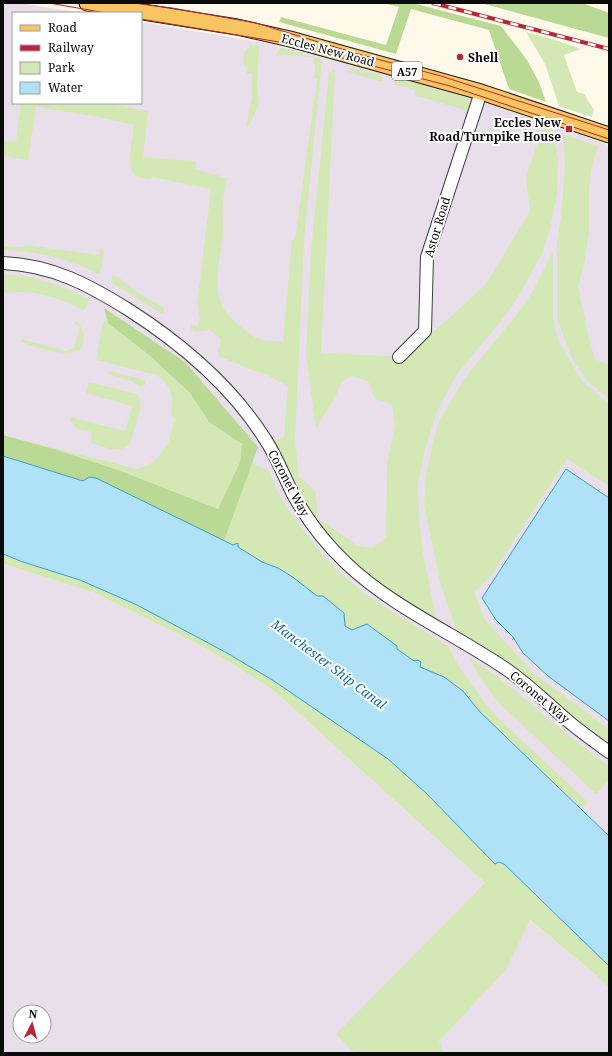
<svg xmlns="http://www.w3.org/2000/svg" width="612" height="1056" viewBox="0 0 612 1056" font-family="'Noto Serif',serif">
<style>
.industrial{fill:#e8dfeb;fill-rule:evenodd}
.green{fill:#d4e8b5}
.forest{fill:#b9d994}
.water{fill:#afe2f6;stroke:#379fcc}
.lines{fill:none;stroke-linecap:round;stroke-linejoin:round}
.minor-casing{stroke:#3e3e3e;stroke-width:14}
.major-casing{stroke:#1c1c1c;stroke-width:17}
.minor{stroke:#fff;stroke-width:12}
.major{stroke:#f8c561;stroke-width:15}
.tram{stroke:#ba253a;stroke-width:1}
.rail-casing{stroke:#ba253a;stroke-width:4}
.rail{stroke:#fff;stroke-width:2.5;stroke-dasharray:8;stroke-linecap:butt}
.poi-dot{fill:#ba253a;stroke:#fff;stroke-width:1.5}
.labels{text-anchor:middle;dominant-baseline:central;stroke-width:4;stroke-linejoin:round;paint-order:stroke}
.shield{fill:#fff;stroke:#545454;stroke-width:1}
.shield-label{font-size:11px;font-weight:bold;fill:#0b0b0b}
.street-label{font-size:12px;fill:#0b0b0b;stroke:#fff}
.poi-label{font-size:12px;font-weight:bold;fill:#0b0b0b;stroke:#fff;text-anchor:start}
.water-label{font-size:13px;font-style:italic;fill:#166e9c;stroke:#fff}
</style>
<rect width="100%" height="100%" fill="#fff9ea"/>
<path class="industrial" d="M3,3h17l62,10h-69v90h128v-81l130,22 176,44 162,57v691l-38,-37 -338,-254 -48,-23 -102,-41 -80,-25z
M3,564l89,28 104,51 41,24 37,24 211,192 104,86 20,19v65h-606zM20,1012h24v24h-24z"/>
<path class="green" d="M526,32l26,7 29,10 -17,6 13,37 7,2 10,16 -2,7 -33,-11 -14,-42z
M249,44l10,2 -2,38 2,21 -11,22 -2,-1 6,-30v-22l-6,-1 1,-5 -2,-1c-2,-7 -3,-16 4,-19z
M281,48l41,11 -18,182 -9,198 4,38 16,13 3,27 -5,-1 -39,-75 10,-4 4,-51 -25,-13 -12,-3 -32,-14 -1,-4 3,-13 -11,-9 -14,2 -5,-2v-5l7,1 2,-8 -3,-14 14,-115 -59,-12 -1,3c-5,-1 -11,-1 -16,-5 -10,-8 -2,-38 -1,-50l-34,-8 -64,-10 -8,53 -25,-4v-15l13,1 5,-39h85l42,8 -5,46 53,4 -1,8 32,9c-1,8 -3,16 -4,24 -1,10 0,20 0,30 -3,37 -18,68 18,95 19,14 18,15 42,14l9,-101h3l22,-161 -3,-1 1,-14h-1v-7l-33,-3 -1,3 -4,-1 2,-5z
M352,67l28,8 2,1 1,6 -35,-10 2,-4z
M335,69l-14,284 87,4 20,-22 17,-13 41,-38 44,-73 -4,-35 17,-49 10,3 5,29 -1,35 -7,35 -8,24 -18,34 -16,25 -50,61 -15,27 -9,20 -10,34 -6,31 1,34 4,34 13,66c-26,-16 -54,-31 -77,-51 -16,-14 -30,-32 -43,-48l8,2 34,24 15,2 13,-11 1,-72 8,-39 -3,-22 -17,-5 -7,-18 -16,-5 -11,6 -5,13 -20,34 -10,-75 5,-103 18,-177z
M398,78l70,20 2,3 -1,9 -1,1 -54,-16 1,-5 -21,-6 1,-4z
M563,134l35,12 -7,24 -2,21v40l-5,34 -6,21 11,52 6,21 14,6v34l-21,-18 -15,-21 -16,-41v-77l4,-25 4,-50z
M25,245l74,10 1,-6h2l2,4 -3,17 -2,4c-9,-3 -17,-8 -26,-11 -22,-8 -46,-13 -70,-13v-4l21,1z
M553,251v68l5,22 24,40 27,23v82l-42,-27 -75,116 -18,17 11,28 51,55 73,54v16l-38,-29 -57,-50 -57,-34 -17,-50 -16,-78 2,-28 7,-35 6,-20 26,-43 53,-65 15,-22z
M3,274c31,1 60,12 87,26l-6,10c-28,-13 -50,-21 -81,-17z
M112,276l6,1 19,15 27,16v4l-2,2 -51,-32z
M75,321c6,4 9,10 9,18 0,27 -49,7 -63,3l1,-3 44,12 8,-3 6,-22 -6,-2z
M103,321l5,2 41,32 41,38 19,29 33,22 -2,18 -22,47 -100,-39 -61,-20 -54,-15 134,34c9,-3 17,-6 23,-14 3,-4 3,-8 8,-11l7,-26 -4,-3c3,-17 0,-30 -14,-40l-61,-15z
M110,371l27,7 8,3v4l-4,2 -10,-6 -23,-7v-2z
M89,382l48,12c9,10 -3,36 -7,49 -9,12 -26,4 -39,0l1,-11c-13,-3 -18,-1 -22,-15l55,14 7,-25 -46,-13z
M252,463l16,7 12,26 14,22 21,27 21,24 28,24 29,19 55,34 10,19 27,38 15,17 88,82 -6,7 -102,-97 -17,-21 -19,-14 -24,-11 -23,-17v-3l-30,-21 -15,5 -7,-4 -28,-30 -23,-18 -16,-10 -16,-6 -38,-21z
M3,554l20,8 57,18 57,25 90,48 48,28 113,78 38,34 69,71 4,-2 5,2 105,102v22l-20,-19 -59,-49 -25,51 -66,70 5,12h-89l-19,-19 149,-151 -211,-192 -37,-24 -41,-24 -104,-51 -89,-28z
M470,658c50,32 91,75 139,108v14l-13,14 -96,-90c-12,-14 -22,-28 -30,-46z"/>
<path class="forest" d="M383,3h29l89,23 26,34 12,22 7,20 -37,-13 -20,-59 -78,-21 -15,45 -117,-32 2,-5 105,28 13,-38z
M481,3h101l27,10v25z
M104,308l81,54 73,85 -34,94 -135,-63 -6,3 -80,-25v-21l54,15 61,20 100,39 22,-47 2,-18 -33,-22 -19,-29 -41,-38 -41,-32z"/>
<path class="water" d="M3,456l80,25 6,-4 7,1 137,67 5,-2v4l24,15 16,6 16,10 23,18h6l21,17 1,13 7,4 15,-6 30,22v3l17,12 4,-1 3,2 -1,5 24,10 19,14 17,21 129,124v130l-105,-102 -5,-2 -4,2 -69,-71 -38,-34 -114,-78 -47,-28 -90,-48 -57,-25 -57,-18 -20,-8z
M566,469l43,29v223l-61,-45 -25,-23 -10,-16 -17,-17 -14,-22z"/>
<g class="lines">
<defs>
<path id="minor" d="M3,263c49,2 86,22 126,47 53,34 102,75 136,129 12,18 19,38 29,57 14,25 31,47 52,67 46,44 107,70 160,106 22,15 41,34 62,52 13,11 27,21 41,31
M399,357l26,-26 2,-74 54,-165"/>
<path id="major" d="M87,3l150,24 53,12 191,53 128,43"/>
</defs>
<use href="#minor" class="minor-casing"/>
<use href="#major" class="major-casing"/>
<use href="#minor" class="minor"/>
<use href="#major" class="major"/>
<path class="tram" d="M49,3l57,10
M133,3l39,5 84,15 102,31 83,22 168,54
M141,19l138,23 48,12 123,32 159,53"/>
<defs>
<path id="rail" d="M433,3l176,46"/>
</defs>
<use href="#rail" class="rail-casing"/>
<use href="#rail" class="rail"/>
</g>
<g class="poi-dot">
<circle cx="460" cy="57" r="4"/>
<rect x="565" y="125" width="8" height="8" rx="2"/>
</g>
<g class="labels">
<rect class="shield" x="392" y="62" width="30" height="18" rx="3"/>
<g class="shield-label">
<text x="407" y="71">A57</text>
</g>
<g class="street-label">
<text transform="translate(328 50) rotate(15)">Eccles New Road</text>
<text transform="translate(437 227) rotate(-73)">Astor Road</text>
<text transform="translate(289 483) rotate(62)">Coronet Way</text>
<text transform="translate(540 697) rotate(40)">Coronet Way</text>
</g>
<g class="poi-label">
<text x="468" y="57">Shell</text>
<text x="561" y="122" text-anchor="end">Eccles New<tspan x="561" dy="14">Road/Turnpike House</tspan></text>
</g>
<g class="water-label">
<text transform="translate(329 664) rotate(37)">Manchester Ship Canal</text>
</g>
</g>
<rect width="612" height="1056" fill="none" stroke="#0b0b0b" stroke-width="8"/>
<rect x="12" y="12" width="130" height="92" fill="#ffffff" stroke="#9d9d9d"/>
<rect x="20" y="25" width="20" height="6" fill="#f8c561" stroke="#9d9d9d"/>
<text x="48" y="32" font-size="12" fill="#0b0b0b">Road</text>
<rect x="20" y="45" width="20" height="6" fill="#ba253a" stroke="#9d9d9d"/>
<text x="48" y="52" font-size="12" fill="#0b0b0b">Railway</text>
<rect x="20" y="62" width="20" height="12" fill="#d4e8b5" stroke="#9d9d9d"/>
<text x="48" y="72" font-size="12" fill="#0b0b0b">Park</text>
<rect x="20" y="82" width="20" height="12" fill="#afe2f6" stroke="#9d9d9d"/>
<text x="48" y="92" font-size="12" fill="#0b0b0b">Water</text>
<g transform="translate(32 1024) rotate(6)"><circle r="19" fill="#ffffff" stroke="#9d9d9d"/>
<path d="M0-3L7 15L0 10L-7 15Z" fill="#ba253a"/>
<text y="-6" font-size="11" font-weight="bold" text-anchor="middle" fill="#0b0b0b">N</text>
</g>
</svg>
